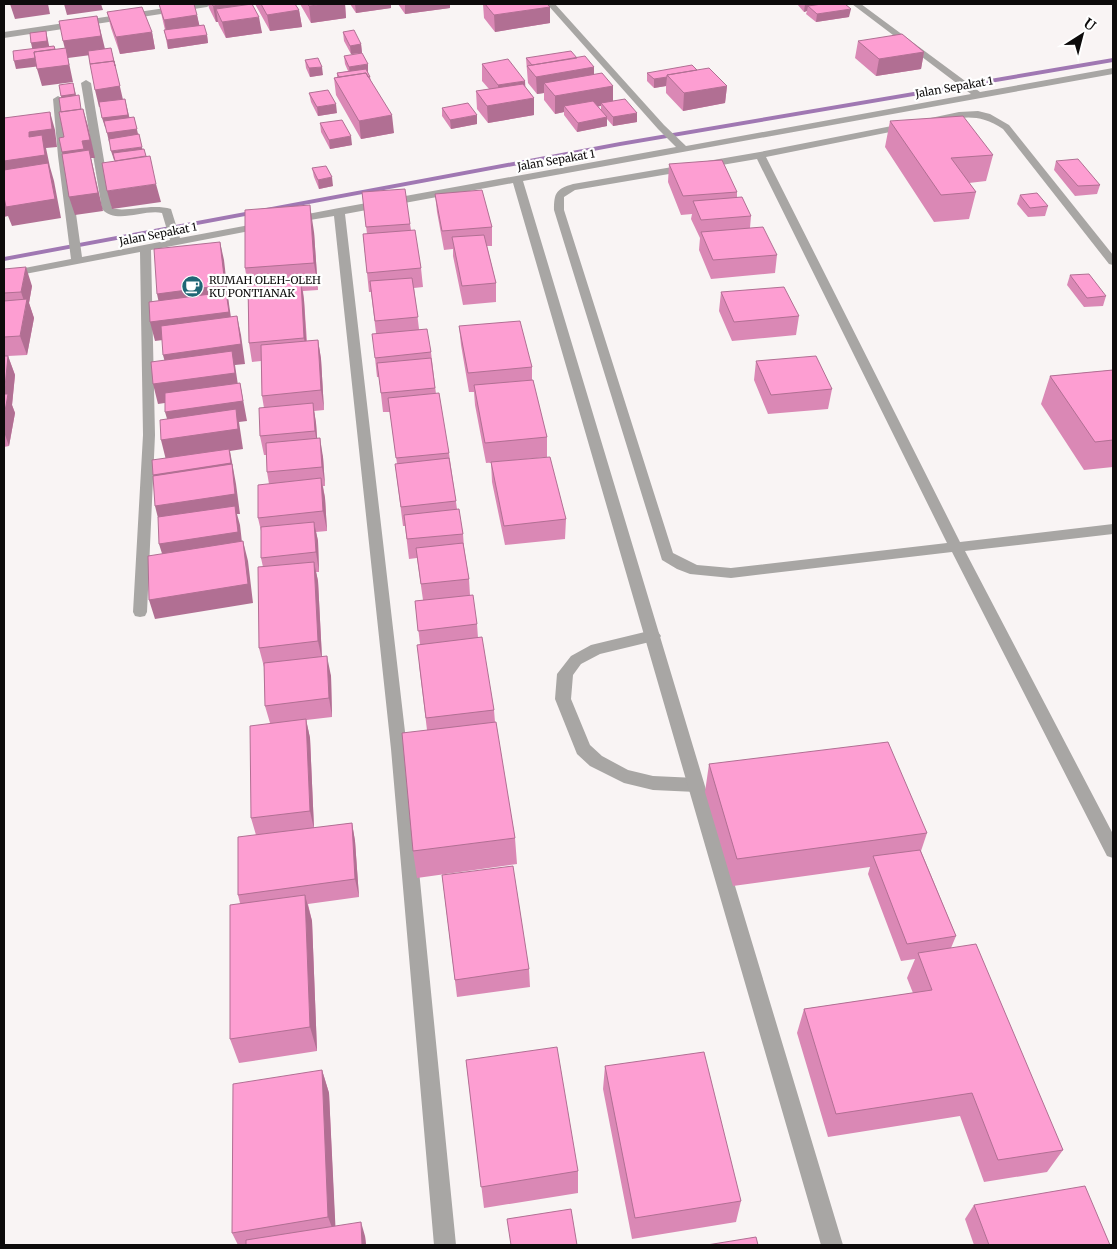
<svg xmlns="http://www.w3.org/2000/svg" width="1117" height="1249" viewBox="0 0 1117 1249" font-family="Merriweather,serif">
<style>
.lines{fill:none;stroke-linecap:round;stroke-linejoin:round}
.stream{fill:#a078b3;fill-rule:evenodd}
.lane{fill:#a8a6a4;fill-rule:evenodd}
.street{fill:#a8a6a4;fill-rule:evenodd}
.wall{fill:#da88b5;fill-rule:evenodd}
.shaded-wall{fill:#b16f93}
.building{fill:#fd9ed2;stroke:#b16f93}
.labels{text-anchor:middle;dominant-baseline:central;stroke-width:4.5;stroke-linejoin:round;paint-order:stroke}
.far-street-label{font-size:11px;fill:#0d0b0b;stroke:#fff}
.far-poi-label{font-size:11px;fill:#0d0b0b;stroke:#fff;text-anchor:start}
</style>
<rect width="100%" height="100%" fill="#f9f4f4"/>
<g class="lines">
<path class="stream" d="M1113,58v4l-493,84 -616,115v-4l616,-115z"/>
<path class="lane" d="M653,630l5,2 3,4 -3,4 -58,14 -19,10 -8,11 -2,24 19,46 12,11 26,14 25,6 43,2 6,2 2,5 -2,5 -6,2 -43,-2 -29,-7 -34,-17 -13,-12 -22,-55 2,-25 14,-18 20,-11z"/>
<path class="street" d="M192,4h19l-4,3 -203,31v-6z
M547,4h8l109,121 22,21 285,-52 -119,-90h9l119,88 133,-24v6l-590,107 320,1064h-22l-308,-1062 -168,31 62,535 49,496h-22l-43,-496 -57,-533 -42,7 -5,-3 5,-3 47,-9 337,-61 -18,-18z
M86,80l5,3 21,125c13,5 39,-5 59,1l9,29 85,-16 5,3 -5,3 -114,22 4,185 -8,177 -2,4 -5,1 -5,-1 -2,-4 10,-177 -3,-183 -136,26v-6l67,-13 -13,-103 -5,-57 5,-3 5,3 5,57 14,101 88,-17 -8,-27c-18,-4 -46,12 -60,-4l-21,-126z
M978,111l12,3 19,11 104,130v10l-4,-1 -106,-135c-27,-18 -45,-11 -74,-5l-5,-3 2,-2 33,-7z
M907,123l5,3 -2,2 -144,29 194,385 153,-18v10l-148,17 148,283v24l-6,-2 -155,-304 -221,26 -41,-4 -13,-5 -15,-9 -108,-350c0,-17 2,-21 19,-26l187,-32zM757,159l190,384 -216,25 -34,-3 -24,-12 -109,-343v-13l11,-7z"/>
</g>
<path class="wall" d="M159,4l38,11 2,11 8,9 1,8 -40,6 -4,-19h1z
M208,4h44l10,29 -36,5 -7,-13 -1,-3h-2l-7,-14z
M255,4h40l4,6 3,17 -32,4z
M300,4h45l1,14 -35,5z
M350,4h41v4l-35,5z
M398,4h52v4l-45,6z
M483,4h64l3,3v16l-55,9 -11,-14z
M797,4h48l4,13 -33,5 -10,-8 1,-3 -3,1z
M107,12l45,20 3,17 -35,5 -9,-26z
M343,32l18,12 1,9 -11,1 -7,-13z
M858,41l66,11 -3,17 -45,7 -21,-18z
M344,56l24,17 2,4 1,4 23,52 -33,6 -25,-44 -2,-17 3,-1v-4l11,-2 -3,-7z
M526,58h51l17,9v8l19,11v15l24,21 -24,4 -6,-7v7l-30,6 -13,-17v-3l-9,2 -11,-14v-7l-7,1 -9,-11zM598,106h3v4z
M305,60l18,15 -13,2 -4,-9z
M482,64l43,23 9,11v17l-46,8 -11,-14 -1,-18 13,-2 -7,-8z
M697,70l30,16 -2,17 -42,8 -17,-18v-7l-12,2 -7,-7v-8z
M309,93l28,20 -19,3 -7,-14z
M442,108l35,16 -26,5 -9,-13z
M890,121l103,34 -7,26 -17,2 7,9 -7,27 -35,3 -49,-75z
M320,123l32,22 -22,4 -9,-17z
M1056,161l44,24 -3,9 -22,2 -21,-26z
M669,164l68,28v6l14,18 -1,12 27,27 -2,18 -64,6 -12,-29 1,-12 -9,-19 1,-5 -11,1 -13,-33z
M312,168l21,18 -14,3 -5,-12z
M362,192l48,32 1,6 10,38 2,19 -9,1 5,41 12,23 5,42 13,59 8,56 6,25 1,13 5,32 1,16 7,29 1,14 16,72 1,12 20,116 2,26 -100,14 -4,-27 14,-121 -8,-66 1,-20 -5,-43 8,-1 -6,-42 -8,1 -4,-33h-2l-8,-62h2l-7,-52h-7l-4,-35h-2l-2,-19 1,-25 -5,-41h-2l-6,-58h4z
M435,194l57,33v19h-5l9,37v19l-33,3 -10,-49v-7l-9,1 -7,-38z
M1020,195l28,11 -3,10 -17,1 -11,-13z
M314,232l4,58 -15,1 1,9 3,41 11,-1 3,19 3,51 -10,1 2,12 1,15 6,19 2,29h-2l2,12 2,33 -11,1 2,9 1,31h-3l2,9 4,76 9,19 1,41 -26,3 4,18 4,90 38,-5 3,18 4,56 -51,7 4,17 5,130 -78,12 -9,-24 10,-136 -2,-8 18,-60 -5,-17 19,-95 -5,-17 -1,-39 -5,-19 4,-81 -2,-9v-27l-3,-13 11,-34 -2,-12v-17h-3l-4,-19 4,-28 -2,-12 -1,-35 -9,1 -3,-19 -1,-56 -3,-19z
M4,269l28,17 -3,17 5,15 -7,37 -19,1 7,19 -3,30 3,8 -6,33 -5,1z
M1070,275l36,21 -3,10 -19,1 -17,-22z
M721,292l78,24 -3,19 -64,6 -13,-30z
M459,326l73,41v13l15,57v20l-61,6 -11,-58 -1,-13h-5l-8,-47z
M756,361l76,28 -4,20 -60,5 -14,-34z
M1113,370v97l-29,3 -43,-66 9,-28z
M491,462l75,57 -1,20 -60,6 -13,-63z
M709,764l218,69 -6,18 35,85 -5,12 112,202 -16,22 -63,10 -24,-66 -132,21 -31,-104 7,-24 109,-16 -6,-15 8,-19 -14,2 -33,-87 2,-7 -137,19 -28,-94z
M442,875l87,94 1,18 -73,10z
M466,1060l112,111v22l-94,15z
M605,1066l136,135 -5,21 -104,17 -29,-150z
M322,1070l7,23 6,133 30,10 1,9h-128l-6,-12z
M974,1205l136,40h-136l-9,-26z"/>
<path class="shaded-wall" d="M10,4h38l2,10 -35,5z
M64,4h37l2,6 -36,5z
M225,4h26l-35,5 2,13h-2l-3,-16z
M327,4h18l1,14 -35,5 -2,-17z
M355,4h36v4l-35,5z
M405,4h45v4l-45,6z
M805,4h34l-31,2 -1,5 -3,1z
M550,7v16l-55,9 -1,-17z
M851,9l-2,8 -33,5 1,-8z
M299,10l3,17 -32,4 -3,-16z
M197,15l4,17 -34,4 -3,-16z
M97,16l9,37 -38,5 5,24 -31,4 -5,-17 30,-12 -4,-16z
M259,17l3,16 -36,5 -4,-16z
M46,31l4,19 -17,2 -2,-9z
M152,32l3,17 -35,5 -4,-17z
M207,35l1,8 -40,6 -1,-9z
M361,44l1,9 -11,1 -1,-8z
M54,46l4,18 -42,5 -2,-8z
M111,48l13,56 -25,3 -4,-17z
M924,52l-3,17 -45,7 3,-17z
M368,64v9l-18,2 -1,-8z
M322,67l1,8 -13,2 -1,-9z
M594,67v17l-50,-1v10l-7,1 -1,-17z
M667,77l-1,9 -12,2v-9z
M525,81l1,17 -27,5 -1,-18z
M73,83l5,20 -15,2 -2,-9z
M613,86v18l-12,-1v3l-33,5 -4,-5v6l-9,2v-18z
M727,86l-2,17 -42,8 1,-18z
M534,98v17l-46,8 -1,-17z
M125,99l6,25 -26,3 -3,-9z
M336,104l1,9 -19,3 -1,-9z
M83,109l5,17 7,32h-4l12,53 -28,4 -6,-18 -2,-27 -5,-18 20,-11z
M50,112l5,18 2,17 -11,1 4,19 4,14 7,37 -49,8 -4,-10 -4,1v-56l25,-24v-5z
M637,113v9l-24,4v-9z
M392,115l2,18 -33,6 -2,-18z
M477,115v9l-26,5 -1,-9z
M134,117l5,21 -30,4 -2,-9z
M607,117v9l-30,6 1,-9z
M351,136l1,9 -22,4 -1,-9z
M142,147l2,9 -30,4 -3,-9z
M332,177l1,9 -14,3 -1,-9z
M156,184l5,18 -49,7 -5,-18z
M310,205l4,27 4,58 -4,-27z
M220,242l4,18 5,44 4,27 -78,10 -5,-19 11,-9 -4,-19z
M26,267l6,19 -3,17 5,15 -7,37 -7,-19 6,-29 -5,-15z
M301,281l3,19 3,57 -3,-19z
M237,316l4,19 4,29 -10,1 4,27 -81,12 -5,-20 15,-10 -5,-19z
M318,340l3,19 3,51 -3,-20z
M8,356l7,19 -3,30 3,8 -6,33 -5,-14v-45z
M240,383l7,38 -8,1 4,27 -13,2 6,33 4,30h-3l3,11 3,26 -78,12 -6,-19 1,-18 -5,-20v-22l-2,-9 13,-15 -5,-20 10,-8 -6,-20z
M313,403l3,20 2,27 -3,-19z
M320,438l3,19 2,29 -3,-19z
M321,478l4,20 2,33 -4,-20z
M314,522l4,19 1,31 -3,-20z
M243,541l5,20 5,42 -98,16 -6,-19z
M314,562l4,19 4,79 -4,-19z
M327,656l4,20 1,41 -3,-19z
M306,719l4,19 4,91 -4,-18z
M352,823l3,18 4,56 -4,-18z
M305,895l7,26 5,130 -7,-24z
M322,1070l7,23 7,145 -8,-21z
M361,1222l4,14 1,9h-4z"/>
<path class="building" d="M159,4h35l3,11 -33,5z
M212,4h13l-12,2z
M252,4l7,13 -37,5 -6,-13z
M261,4h34l4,6 -32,5z
M307,4h20l-18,2z
M485,4h62l3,3 -56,8z
M822,4h23l6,5 -34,5 -9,-8z
M142,7l10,25 -36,5 -9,-25z
M97,16l4,20 -38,5 -4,-20z
M204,25l3,10 -40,5 -3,-10z
M354,30l7,14 -11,2 -7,-14z
M46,31l1,10 -16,2 -1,-10z
M902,34l22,18 -45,7 -21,-18z
M54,46l1,3 -21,3 1,6 -21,3 -1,-10z
M66,48l3,17 -32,4 -3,-17z
M111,48l4,18 -1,-5 -24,3 -2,-13z
M571,51l6,7 -45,7 -6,-7z
M362,53l6,11 -19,3 -5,-11z
M585,56l9,11 -58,10 -9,-11z
M318,58l4,9 -13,1 -4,-8z
M508,59l17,22 -27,4 -16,-21z
M114,61l6,25 -25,4 -5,-26z
M692,65l5,5 -30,5v2l-13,2 -7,-6z
M709,68l18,18 -43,7 -17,-18z
M366,69l4,8h-2l-2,-4 -27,4 -2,-4z
M366,73l26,42 -33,6 -25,-43z
M602,73l11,13 -58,10 -11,-13z
M73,83l2,11 -14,2 -2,-11z
M523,84l11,14 -47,8 -11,-15z
M328,90l8,14 -19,3 -8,-14z
M79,95l2,14 -20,3 -2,-14z
M125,99l3,16 -26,3 -3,-16z
M625,99l12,14 -24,4 -12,-14z
M593,101l14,16 -29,6 -14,-17z
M468,103l9,12 -27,5 -8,-12z
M83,109l7,31 -8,1 2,8 -22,3 -3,-14 5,-1 -5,-25z
M50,112l2,17 -23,3v5l13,-2 3,20 -41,6v-43z
M963,116l30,39 -42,3 25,34 -35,3 -51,-74z
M134,117l3,12 -30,4 -3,-12z
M342,120l9,16 -22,4 -9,-17z
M139,134l3,13 -31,4 -2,-12z
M144,149l2,7 -31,5 -2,-8z
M89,150l9,43 -29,4 -7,-43z
M150,156l6,28 -49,7 -5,-28z
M1078,159l22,26 -22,1 -22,-25z
M722,160l15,32 -54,4 -14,-32z
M48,163l7,36 -49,8 -2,-10v-27z
M326,166l6,11 -14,3 -6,-12z
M405,189l5,35 -44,3 -4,-35z
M482,190l10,37 -50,4 -7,-37z
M1037,193l11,13 -18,2 -10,-13z
M742,197l9,19 -50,4 -8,-19z
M310,205l4,58 -69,5v-58z
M763,227l14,28 -64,5 -12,-28z
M415,230l6,38 -54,5 -4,-39z
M484,235l12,48 -34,3 -10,-49z
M220,242l5,43 -68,9 -3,-45z
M26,267l-5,25 -17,1v-24z
M1089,274l17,22 -19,2 -17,-23z
M412,278l6,39 -43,4 -5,-40z
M301,281l3,57 -55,5 -1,-58z
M784,287l15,29 -65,6 -13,-30z
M226,292l3,20 -79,10 -1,-20z
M27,299l-7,37 -16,1v-36z
M237,316l4,28 -78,11 -2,-29z
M520,321l12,46 -64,6 -9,-47z
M427,329l4,23 -56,6 -3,-24z
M318,340l3,50 -59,6 -1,-51z
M232,351l3,22 -82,11 -2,-22z
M4,356h4l-3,31h-1z
M816,356l16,33 -61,6 -15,-34z
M431,358l4,30 -54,5 -4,-30z
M1113,370v70l-18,2 -45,-66z
M533,380l14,57 -62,6 -11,-58z
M240,383l3,18 -78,11v-19z
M439,393l10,60 -53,5 -8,-60z
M4,394h4l-4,23z
M313,403l2,28 -55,5 -1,-28z
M236,409l2,20 -77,11 -1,-20z
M320,438l2,29 -55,5 -1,-29z
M229,449l2,14 -78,12 -1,-15z
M550,457l16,62 -62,7 -13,-64z
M449,458l7,43 -55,6 -6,-43z
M232,464l3,30 -80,12 -2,-30z
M321,478l2,33 -65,7v-33z
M235,506l3,26 -79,12 -1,-27z
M459,509l4,25 -56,5 -3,-24z
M314,522l2,30 -55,6v-31z
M243,541l5,43 -99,16 -1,-44z
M463,543l6,36 -48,5 -5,-36z
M314,562l4,79 -59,7 -1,-81z
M473,595l4,29 -59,7 -3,-30z
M482,637l12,73 -68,8 -9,-73z
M327,656l2,42 -64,8 -1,-43z
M306,719l4,92 -59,7 -1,-92z
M496,722l19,116 -102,13 -11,-118z
M888,742l39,91 -190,26 -28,-95z
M352,823l3,56 -117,16v-58z
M920,850l36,86 -49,8 -34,-88z
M513,866l16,103 -74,11 -13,-105z
M305,895l5,132 -80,12v-134z
M976,944l87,206 -65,10 -26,-67 -136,21 -32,-105 128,-19 -14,-37z
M557,1047l21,124 -97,16 -15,-127z
M704,1052l37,149 -106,17 -30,-152z
M322,1070l6,147 -96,16 1,-149z
M1085,1186l25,59h-121l-15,-40z
M571,1209l6,36h-66l-4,-26z
M361,1222l1,23h-116v-5z
M756,1237l2,8h-51z"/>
<defs>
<symbol id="cafe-disc" viewBox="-11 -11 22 22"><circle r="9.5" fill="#1f6675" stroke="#fff"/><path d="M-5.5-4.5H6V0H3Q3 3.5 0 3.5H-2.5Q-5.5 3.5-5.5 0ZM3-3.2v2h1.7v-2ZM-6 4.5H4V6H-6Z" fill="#fff"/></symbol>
</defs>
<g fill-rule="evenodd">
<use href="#cafe-disc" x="180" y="274" width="25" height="25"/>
</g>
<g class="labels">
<g class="far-street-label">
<text transform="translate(954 87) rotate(-10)">Jalan Sepakat 1</text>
<text transform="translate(556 160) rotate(-10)">Jalan Sepakat 1</text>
<text transform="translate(158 234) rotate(-11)">Jalan Sepakat 1</text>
</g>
<g class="far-poi-label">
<text x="209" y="280">RUMAH OLEH-OLEH<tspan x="209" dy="13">KU PONTIANAK</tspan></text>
</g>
</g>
<rect width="1117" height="1249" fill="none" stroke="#0d0b0b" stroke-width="10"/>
<g transform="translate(1082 35) rotate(36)" stroke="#ffffff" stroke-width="4" paint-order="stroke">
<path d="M0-4L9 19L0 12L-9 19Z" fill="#0d0b0b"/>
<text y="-8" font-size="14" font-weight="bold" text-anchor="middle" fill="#0d0b0b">U</text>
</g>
</svg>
